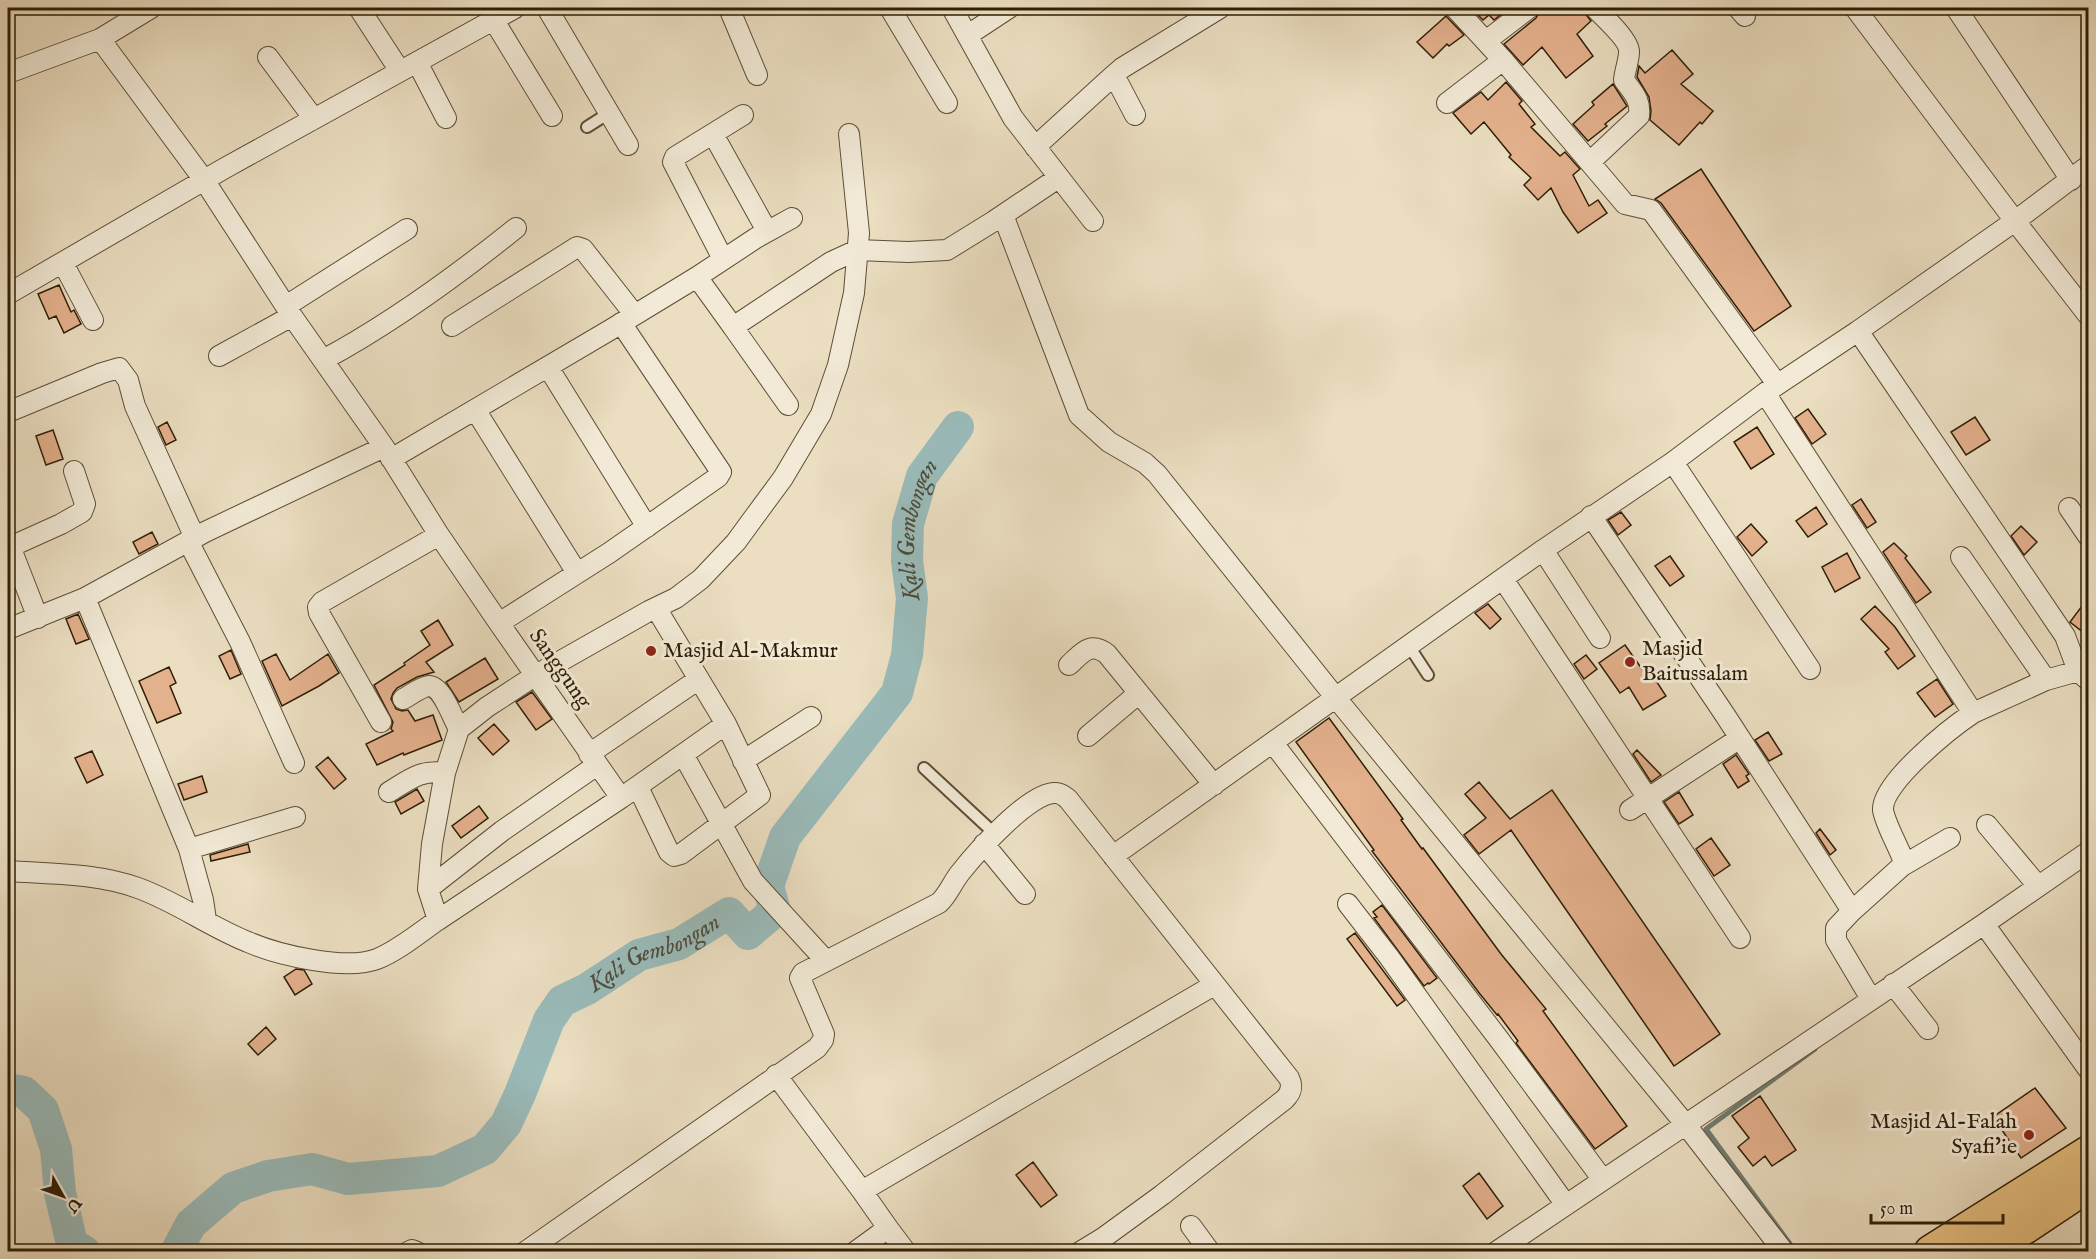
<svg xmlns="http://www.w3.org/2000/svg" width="2096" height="1259" viewBox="0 0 2096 1259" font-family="'IM FELL English',serif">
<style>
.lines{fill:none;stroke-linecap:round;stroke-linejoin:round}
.stream{stroke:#6f7c72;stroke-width:5}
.river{stroke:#9abbba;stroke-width:32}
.building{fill:#e4b18d;stroke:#2e1e06;stroke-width:1.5}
.lane-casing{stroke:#5d4e35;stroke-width:14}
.street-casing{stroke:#5d4e35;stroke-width:22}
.highway-casing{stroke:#2e1e06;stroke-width:36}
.lane{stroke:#f2ead7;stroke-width:10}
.street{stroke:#f2ead7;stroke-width:20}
.highway{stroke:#e6bf80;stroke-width:33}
.poi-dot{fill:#8f2418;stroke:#f2ead7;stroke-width:2}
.labels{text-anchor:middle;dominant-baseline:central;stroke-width:6;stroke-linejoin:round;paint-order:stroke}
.poi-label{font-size:22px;fill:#2e1e06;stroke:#f2ead7;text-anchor:start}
.street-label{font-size:22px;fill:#2e1e06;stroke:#f2ead7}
.water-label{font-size:24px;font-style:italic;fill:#4e4d3c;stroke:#f2ead7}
</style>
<rect width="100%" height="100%" fill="#ebdec1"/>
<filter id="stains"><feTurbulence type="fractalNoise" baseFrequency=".00333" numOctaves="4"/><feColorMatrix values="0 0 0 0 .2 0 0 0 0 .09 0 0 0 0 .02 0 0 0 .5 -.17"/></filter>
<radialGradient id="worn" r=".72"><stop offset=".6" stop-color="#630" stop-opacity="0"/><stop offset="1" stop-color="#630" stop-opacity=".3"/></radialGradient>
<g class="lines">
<path class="stream" d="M1796,1252l-90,-123 109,-80
M1910,1252l11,-8"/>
<g class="river">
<path d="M8,1089l16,3 19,18 13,39 4,44 12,51 13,8"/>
<path id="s1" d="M176,1252l15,-28 42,-36 35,-12 44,-7 36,10 90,-8 47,-22 21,-25 14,-30 29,-74 13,-19 25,-12 52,-34 40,-11 50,-31 19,21 27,-23 -7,-25 17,-49 112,-144 10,-38 5,-57 -5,-37 1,-37 14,-48 36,-49"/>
</g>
</g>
<path class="building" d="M1471,8h38l-15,12 -5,-5 -6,5z
M1541,8h40l10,13 -14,13 16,22 -27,22 -24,-31 -19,18 -19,-21 32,-26z
M1446,16l18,19 -15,11 -2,-2 -14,14 -16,-16z
M1672,50l21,24 -12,10 32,27 -11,13 -2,-2 -21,23 -29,-25 1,-9 -2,-14 -12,-20 2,-11 6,7z
M1506,82l16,19 -3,3 16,20 -4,3 29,29 5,-4 15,17 -7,6 16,31 9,-6 9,13 -29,20 -15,-21 -12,-24 -13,12 -14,-15 7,-7 -22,-21 2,-2 -27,-33 -13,12 -18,-21 28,-21 7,8z
M1613,84l14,22 -22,18 2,2 -19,15 -15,-17 21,-19 -2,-3z
M1701,169l90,137 -37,25 -93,-128 -6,-4z
M59,285l12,27 3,-2 7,14 -17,9 -8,-17 -7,3 -11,-25z
M1808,409l18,25 -14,10 -17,-26z
M1975,417l15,23 -24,15 -15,-23z
M167,422l9,18 -10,5 -8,-18z
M1757,427l17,27 -23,15 -17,-27z
M53,430l10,29 -17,6 -10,-29z
M1861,499l15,23 -9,6 -15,-23z
M1816,507l11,17 -19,13 -12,-16z
M1621,512l10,13 -13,10 -10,-15z
M1751,524l16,18 -15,14 -15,-19z
M2021,526l16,16 -13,13 -13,-19z
M152,532l6,12 -19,10 -6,-12z
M1894,543l13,13 -2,2 26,34 -15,11 -33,-51z
M1847,553l13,25 -25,14 -13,-25z
M1670,556l14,20 -14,10 -15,-20z
M2088,598v38l-18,-14z
M1488,604l13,15 -11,10 -15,-16z
M1875,606l20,21 20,29 -17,13 -13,-17 4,-3 -28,-30z
M78,614l11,25 -13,5 -10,-25z
M438,620l15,25 -27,17 8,10 -17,5 -20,11 -4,5 -2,6 5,10 6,2 6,-1 7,11 18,-6 9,25 -38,15 -1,-2 -26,12 -11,-21 27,-13 -2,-2 2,-7 -19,-37 31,-20 -1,-2 26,-18 -9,-14z
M1625,645l24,34 4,-3 13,20 -23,14 -14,-23 -9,6 -21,-30z
M231,650l10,24 -11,5 -11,-23z
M276,654l14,26 38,-26 11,19 -20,13 -37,20 -20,-45z
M1586,655l11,14 -13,10 -10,-15z
M485,658l13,21 -39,23 -13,-20z
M169,667l7,16 -6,3 11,27 -24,10 -18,-42z
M1937,679l16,25 -18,13 -18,-24z
M532,692l20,27 -16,11 -20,-28z
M1329,718l74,101 -2,1 21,29 1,-1 78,106 45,55 -3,2 84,115 -32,23 -79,-106 2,-2 -20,-27 -1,1 -17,-21 -108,-143 2,-1 -78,-108z
M494,724l15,17 -16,14 -15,-17z
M1768,732l14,22 -13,7 -14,-21z
M1637,750l24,25 -10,7 -18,-28z
M92,751l11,24 -16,8 -12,-25z
M1736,755l13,19 -3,2 3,5 -11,7 -15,-24z
M328,757l18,22 -12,10 -18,-22z
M202,776l5,16 -23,8 -6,-16z
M1479,782l31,37 42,-29 168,244 -46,32 -163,-236 -32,24 -15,-19 22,-17 -21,-24z
M417,789l7,12 -23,13 -6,-12z
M1679,792l14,23 -14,9 -15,-22z
M479,806l9,12 -27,20 -9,-12z
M1820,829l16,21 -6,5 -14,-22z
M1711,838l19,27 -16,11 -18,-27z
M248,844l2,8 -39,9 -1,-6z
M1382,905l55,73 -8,6 -1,-1 -4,3 -50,-68 3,-1 -4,-5z
M1355,933l50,67 -8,6 -50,-67z
M296,969l8,1 8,14 -17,11 -11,-18z
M266,1027l10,12 -18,16 -10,-11z
M2035,1088l31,40 -45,30 -28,-41z
M1760,1096l36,54 -24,16 -7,-10 -12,10 -15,-19 11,-9 -17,-22z
M1033,1162l24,33 -16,12 -25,-32z
M1479,1173l24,33 -16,13 -24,-33z"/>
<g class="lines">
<defs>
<path id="lane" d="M587,127l22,-14
M1409,646l19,29
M924,768l71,66"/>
<path id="street" d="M359,8l41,63
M547,8l81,137
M729,8l28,67
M890,8l57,95
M952,8l61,110 80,103
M1455,8l48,52 122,144 26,6 126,174
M1738,8l7,8
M1855,8l160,213 73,94
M1956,8l115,172
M493,19l59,97
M968,35l41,-27
M100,39l104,141 88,136 92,131 55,88 60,88 122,175 105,-74
M1486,41l43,-33
M268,57l46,62
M417,62l29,56
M8,73l92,-34 51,-31
M1447,103l56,-43
M1135,115l-21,-40 8,-7 98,-60
M713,134l54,97
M1035,147l79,-72
M1590,162l49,-46c2,-17 -6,-23 -15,-36 1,-10 5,-20 5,-28 1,-11 -26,-36 -34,-44
M1003,215l76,200 30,27 36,21 12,11 179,224 350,427 98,127
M723,259l-50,-97 2,-5 68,-42
M63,263l30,57
M697,277l36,50 98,-65 26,-12 51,2 39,-2 47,-29 64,-43
M8,294l217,-126 290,-160
M286,306l121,-77
M452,326l125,-79 6,2 51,65
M733,327l55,78
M1858,331l207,305 13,35
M219,356l73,-40
M323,360c69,-37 132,-83 193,-132
M548,367l99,160
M1765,393l208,320 73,-33 32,-9 10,9
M476,411l101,162
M8,412l94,-39 17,-5 9,12 7,26 60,132
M391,459l219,-129 87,-53 59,-39 36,-20
M1673,462l137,207
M2069,508l19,28
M1591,516l134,199 127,196
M8,541l30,77
M188,541l52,101 54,121
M10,547l51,-23 21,-12 3,-8 -11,-33
M1543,550l57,88
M1961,557l85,123
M1503,579l237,359
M85,598l104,251 14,51 3,20
M499,623l110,-70 109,-76 3,-5 -100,-149
M8,629l77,-31 120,-66 179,-85
M1069,665c13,-12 21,-24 38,-11l107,131
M403,699c8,-4 17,-12 26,-13 13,0 24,33 30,43
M381,722l-62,-109 -1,-6 4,-5 117,-67
M1088,736l51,-43
M1273,743l225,295 105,142
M589,754l110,-75
M684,756l69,125 73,80
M743,761l68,-44
M638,787l31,65 5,4 7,-2 79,-59 -34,-71 -70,-116
M389,792c20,-12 32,-23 56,-19
M621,798l-183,122 -10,-31 4,-45 13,-71 14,-44 28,-22 49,-32 113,-64 27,-13 25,-19 35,-37 19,-26 28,-38 38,-64 17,-49 16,-72 5,-60 -10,-99
M1630,810l110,-72
M1987,825l51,61
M984,844l41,50
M189,849l106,-32
M1113,856l430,-306 130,-88 92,-69 93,-62 157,-110 73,-55
M1902,866l48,-28
M8,871c43,3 88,2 130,17 39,14 72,39 110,54 30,13 98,29 129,17 22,-9 42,-26 61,-39
M428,889l74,-58 95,-66
M1348,904l41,53 177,248
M1984,924l104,145
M1893,984l35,45
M1871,999l-35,-59v-12l16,-17 50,-45 2,-4 -2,-5c-5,-13 -17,-34 -19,-47 -2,-27 69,-83 90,-97
M776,1075l86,116
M1191,1226l19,26
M888,1228l18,24
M408,1252l4,-2 5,2
M525,1252l292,-204 6,-8 1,-6 -24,-56 3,-5 136,-70c9,-8 13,-20 21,-30 15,-19 71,-83 96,-80 5,0 8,3 12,6l221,279c4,8 2,15 -4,21l-123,96 -59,43 -23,14
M855,1252l33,-24 -26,-37 352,-206
M1496,1252l488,-328 104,-72"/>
<path id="highway" d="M1931,1252l157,-99
M1981,1252l44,-25 63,-42"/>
</defs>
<use href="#lane" class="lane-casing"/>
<use href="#street" class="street-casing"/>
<use href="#highway" class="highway-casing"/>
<use href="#lane" class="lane"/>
<use href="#street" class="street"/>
<use href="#highway" class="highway"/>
</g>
<g class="poi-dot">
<circle cx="651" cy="651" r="6"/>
<circle cx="1630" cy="662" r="6"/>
<circle cx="2029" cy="1135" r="6"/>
</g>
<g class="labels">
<g class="poi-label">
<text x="1642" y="649">Masjid<tspan x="1642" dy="25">Baitussalam</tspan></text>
<text x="663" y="651">Masjid Al-Makmur</text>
<text x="2017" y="1122" text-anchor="end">Masjid Al-Falah<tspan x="2017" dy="25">Syafi'ie</tspan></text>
</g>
<g class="street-label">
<text transform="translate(560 669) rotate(55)">Sanggung</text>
</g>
<g class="water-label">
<text stroke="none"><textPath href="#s1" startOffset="1197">Kali Gembongan</textPath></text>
<text stroke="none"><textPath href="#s1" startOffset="621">Kali Gembongan</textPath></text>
</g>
</g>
<rect width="2096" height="1259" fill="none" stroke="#ebdec1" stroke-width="30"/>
<rect x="9" y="9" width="2078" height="1241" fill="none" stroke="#2e1e06" stroke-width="3"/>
<rect x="15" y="15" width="2066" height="1229" fill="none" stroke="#2e1e06" stroke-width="1.5"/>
<g transform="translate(63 1196) rotate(130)" stroke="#f2ead7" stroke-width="4.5" paint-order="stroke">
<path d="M0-4.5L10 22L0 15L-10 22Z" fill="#2e1e06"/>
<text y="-9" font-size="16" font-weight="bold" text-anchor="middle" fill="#2e1e06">U</text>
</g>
<path d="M1871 1214v9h132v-9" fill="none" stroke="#2e1e06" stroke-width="3"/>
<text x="1880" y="1214" font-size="18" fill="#2e1e06" stroke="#f2ead7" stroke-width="4.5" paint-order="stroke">50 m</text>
<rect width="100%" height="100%" filter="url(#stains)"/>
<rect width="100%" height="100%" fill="url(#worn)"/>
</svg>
